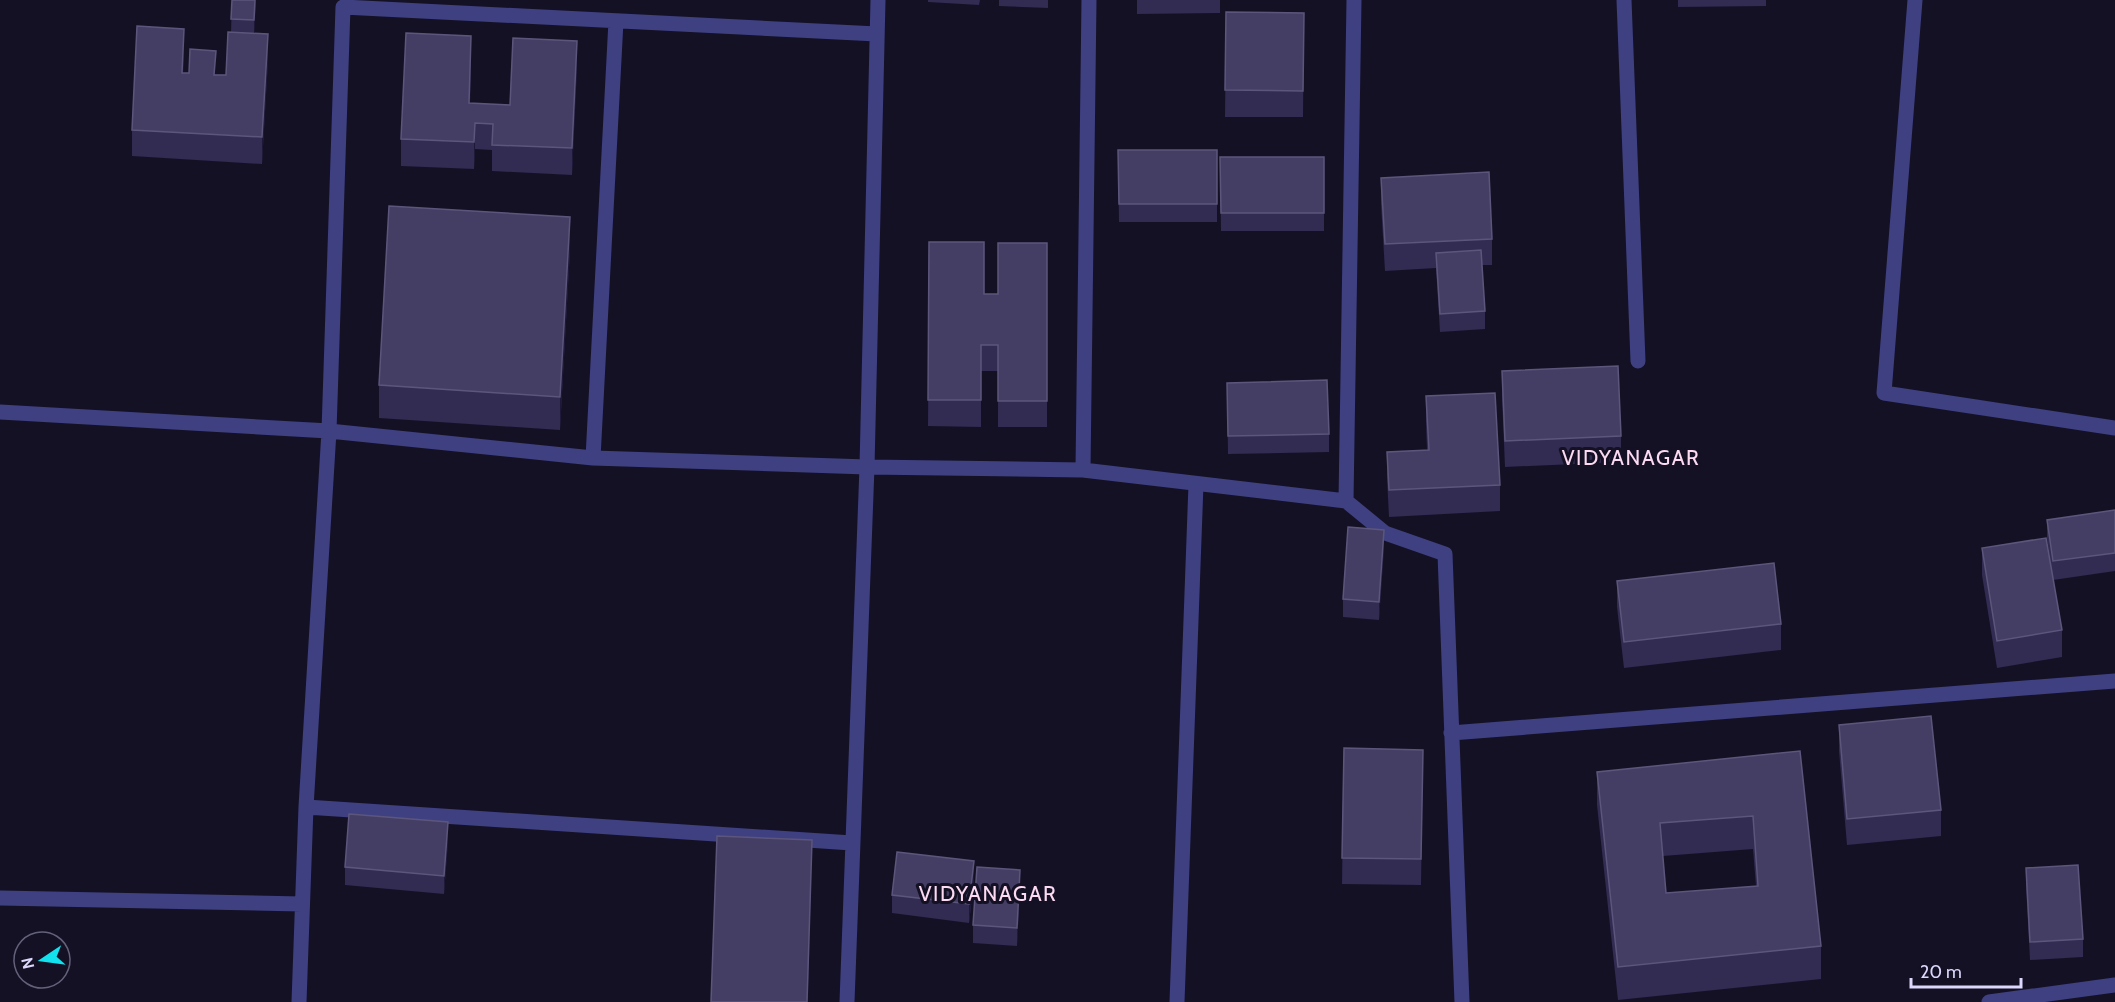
<svg xmlns="http://www.w3.org/2000/svg" width="2115" height="1002" viewBox="0 0 2115 1002" font-family="Cabin,sans-serif">
<style>
.lines{fill:none;stroke-linecap:round;stroke-linejoin:round}
.street{stroke:#3f4081;stroke-width:15}
.wall{fill:#322b52;fill-rule:evenodd}
.shaded-wall{fill:#1e1938}
.building{fill:#443e64;stroke:#5c567c;stroke-width:1.5;fill-rule:evenodd}
.labels{text-anchor:middle;dominant-baseline:central;stroke-width:6;stroke-linejoin:round;paint-order:stroke}
.neighbourhood-label{font-size:21px;letter-spacing:1.5px;fill:#fcdaf1;stroke:#141125}
</style>
<rect width="100%" height="100%" fill="#141125"/>
<g class="lines">
<path class="street" d="M1354,0l-8,501 39,32 60,21 17,448
M1624,0l14,361
M1915,0l-31,393 231,35
M0,412l329,19 264,27 274,9 216,3 263,31
M593,458l23,-437
M1083,470l6,-470
M1451,733l664,-52
M306,807l546,36
M0,898l302,6
M299,1002l7,-195 23,-376 14,-424 534,27
M847,1002l20,-535 11,-467
M1177,1002l19,-518
M1989,1002l126,-17"/>
</g>
<path class="wall" d="M232,0h24l-2,33 14,27 -6,104 -130,-8v-26l52,-75 -1,18 43,2 5,-43z
M928,0h52l-1,5 -51,-3z
M999,0h49v8l-49,-2z
M1137,0h83v13l-83,1z
M1678,0h88v6l-88,1z
M1226,12l78,1 -1,104h-78z
M471,63l-1,40 40,2 67,-38 -5,108 -80,-4v-21l-17,-1 -1,20 -73,-3v-27z
M1118,150h99v72h-98z
M1220,157h104v74h-103z
M1381,178l111,61v26h-10l3,46v18l-45,3 -4,-64 -51,3 -4,-67z
M929,242l55,52h14l49,-51v184h-49v-56h-17v56l-53,-1z
M570,250l-10,180 -181,-12v-33z
M1502,371l119,65v26l-116,5 -3,-70z
M1227,383l102,51v18l-101,2z
M1426,396l74,89v26l-111,6 -2,-39v-26l40,-2 -1,-27z
M2115,510v61l-62,9 9,50v27l-65,11 -15,-93v-27l70,25 -5,-35v-18z
M1384,548l-5,72 -36,-3v-18z
M1617,581l164,43v26l-157,18 -7,-61z
M1839,725l102,85v26l-94,9 -8,-94z
M1344,748l79,2 -2,135 -79,-1z
M1800,751l21,195v33l-203,21 -21,-195v-33zM1753,849l3,37 -90,7 -3,-37z
M448,841l-4,53 -99,-9v-18z
M2026,868l57,71v18l-53,3 -4,-74z
M974,880l-5,43 -77,-10v-18z
M1020,888l-3,58 -44,-3v-18z"/>
<path class="shaded-wall" d="M255,0h1l-2,39v-19z
M184,29v26l-2,44v-26z
M268,34v26l-6,104v-27z
M471,36v27l-2,67v-27z
M577,41v26l-5,108v-27z
M475,123v26l-1,20v-27z
M570,217v33l-10,180v-33z
M1384,530v18l-5,72v-18z
M448,822v19l-4,53v-18z
M812,840l-4,162h-1z
M974,861v19l-5,43v-19z
M1020,870v18l-3,58v-18z"/>
<path class="building" d="M232,0h23l-1,20 -23,-1z
M1226,12l78,1 -1,78 -78,-1z
M137,26l47,3 -2,44h7l1,-24 26,2 -2,24h12l2,-43 40,2 -6,103 -130,-7z
M406,33l65,3 -2,67 41,2 3,-67 64,3 -5,107 -80,-3 1,-21 -18,-1 -1,19 -73,-3z
M1118,150h99v54h-98z
M1220,157h104v56h-103z
M1489,172l3,67 -107,5 -4,-66z
M389,206l181,11 -10,180 -181,-12z
M929,242h55v52h14v-51h49v158h-49v-56h-17v55h-53z
M1481,250l4,61 -45,3 -4,-61z
M1618,366l3,70 -116,5 -3,-70z
M1327,380l2,54 -101,2 -1,-53z
M1495,393l5,92 -111,5 -2,-38 42,-2 -3,-54z
M2115,510v43l-62,8 -6,-41z
M1348,527l36,3 -5,72 -36,-3z
M2046,538l16,92 -65,11 -15,-93z
M1774,563l7,61 -157,18 -7,-61z
M1931,716l10,94 -94,9 -8,-94z
M1344,748l79,2 -2,109 -79,-1z
M1800,751l21,195 -203,21 -21,-195zM1753,816l5,70 -92,7 -6,-70z
M349,814l99,8 -4,54 -99,-9z
M717,836l95,4 -5,162h-96z
M897,852l77,9 -5,43 -77,-9z
M2078,865l5,74 -53,3 -4,-74z
M977,867l43,3 -3,58 -44,-3z"/>
<g class="labels">
<g class="neighbourhood-label">
<text x="1631" y="457">VIDYANAGAR</text>
<text x="988" y="893">VIDYANAGAR</text>
</g>
</g>
<g transform="translate(42 960) rotate(257)"><circle r="28" fill="#141125" stroke="#64617b" stroke-width="1.5"/>
<path d="M0-4.5L10 22L0 15L-10 22Z" fill="#12e1ee"/>
<text y="-9" font-size="16" font-weight="bold" text-anchor="middle" fill="#dbd8fc">N</text>
</g>
<path d="M1911 978v9h110v-9" fill="none" stroke="#dbd8fc" stroke-width="3"/>
<text x="1920" y="978" font-size="18" fill="#dbd8fc" stroke="#141125" stroke-width="4.5" paint-order="stroke">20 m</text>
</svg>
